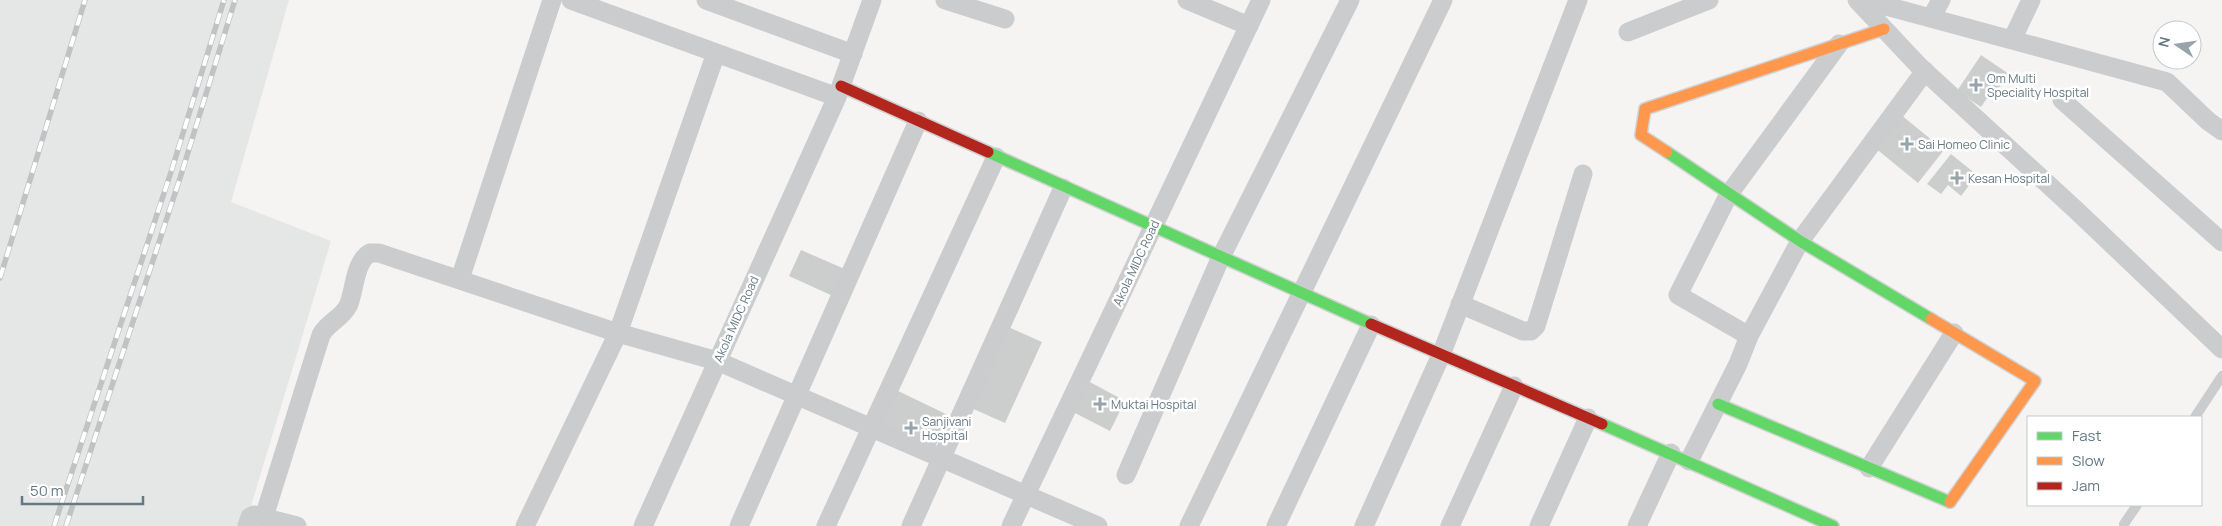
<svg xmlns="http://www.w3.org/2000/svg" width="2222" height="526" viewBox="0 0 2222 526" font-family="Manrope,sans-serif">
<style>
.built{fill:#e5e6e6}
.building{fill:#cccece}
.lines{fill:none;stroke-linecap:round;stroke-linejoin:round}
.fast-casing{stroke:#d0d2d2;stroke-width:14}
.slow-casing{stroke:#d0d2d2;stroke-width:14}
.jam-casing{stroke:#d0d2d2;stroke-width:14}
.lane{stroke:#cacccd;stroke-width:10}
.street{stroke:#cacccd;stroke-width:19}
.fast{stroke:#63d668;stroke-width:11}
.slow{stroke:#ff974d;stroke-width:11}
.jam{stroke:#b3261e;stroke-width:11}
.rail-casing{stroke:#c1c2c3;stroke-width:5.5}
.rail{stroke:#fff;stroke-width:4;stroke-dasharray:11;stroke-linecap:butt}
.poi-dot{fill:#97a4aa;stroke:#fff;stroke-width:2}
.labels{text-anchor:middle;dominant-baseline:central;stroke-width:5;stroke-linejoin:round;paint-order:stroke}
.poi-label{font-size:12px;fill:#657983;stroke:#fff;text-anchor:start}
.street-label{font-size:12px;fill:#657983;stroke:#fff}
</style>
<rect width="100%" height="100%" fill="#f5f4f3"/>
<path class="built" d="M0,0h289l-58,202 100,39 -86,285h-245z"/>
<path class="building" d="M1981,55l28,19 -14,19 -3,-2 -11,16 -24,-16z
M1900,114l44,36 -26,33 -44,-36z
M1951,154l26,21 -16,21 -13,-11 -7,9 -14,-10z
M801,250l46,20 -12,27 -46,-21z
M1006,326l36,16 -37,81 -36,-16z
M1088,381l37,20 -15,30 -37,-19z
M894,389l56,27 -16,33 -56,-27z"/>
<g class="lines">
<defs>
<path id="fast" d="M988,152l383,172
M1667,152l133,89 131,78
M1718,404l232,98
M1602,424l231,102"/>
<path id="slow" d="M1667,152l-26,-17 4,-26 239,-80
M1931,319l104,62 -85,121"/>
<path id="jam" d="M841,86l147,66
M1371,324l231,100"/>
</defs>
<use href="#fast" class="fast-casing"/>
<use href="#slow" class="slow-casing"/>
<use href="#jam" class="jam-casing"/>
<path class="lane" d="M2195,417l27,-41
M2124,524l13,-19"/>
<path class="street" d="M571,0l266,97
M706,0l147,54
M945,0l60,19
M1187,0l62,26
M1857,0l62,66 158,145 145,138
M1864,0l303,82 41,39 14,10
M1931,18l10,-18
M1628,32l81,-32
M2012,40l19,-40
M2062,100l160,142
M460,279l92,-279
M1460,304l63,27h8l5,-5 47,-152
M1749,336l-71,-41 51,-101 110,-150
M1689,461l49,-97 11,-28 51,-95 125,-170
M1869,468l85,-135
M1126,475l94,-216 130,-259
M264,517l57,-182c6,-12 21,-17 27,-29 7,-15 6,-44 22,-53h9l239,80 98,-280
M247,526l3,-9 4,-2 43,11
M525,526l93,-193 99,28 381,165
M643,526l194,-429 35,-97
M739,526l179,-405
M826,526l170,-369
M911,526l152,-338
M1011,526l250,-526
M1189,526l254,-526
M1276,526l95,-201
M1364,526l77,-171 137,-355
M1450,526l64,-140
M1539,526l49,-108
M1637,526l34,-73"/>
<use href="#fast" class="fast"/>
<use href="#slow" class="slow"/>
<use href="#jam" class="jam"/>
<defs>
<path id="rail" d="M0,278l85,-278
M54,526l118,-357 52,-169
M66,526l115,-351 54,-175"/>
</defs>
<use href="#rail" class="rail-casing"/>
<use href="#rail" class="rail"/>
</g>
<g class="poi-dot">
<path d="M1973.5 77.5h5v5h5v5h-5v5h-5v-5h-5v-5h5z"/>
<path d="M1904.5 136.5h5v5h5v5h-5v5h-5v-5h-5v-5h5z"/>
<path d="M1954.5 170.5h5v5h5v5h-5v5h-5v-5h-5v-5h5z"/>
<path d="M1097.5 396.5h5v5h5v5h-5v5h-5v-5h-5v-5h5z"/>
<path d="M908.5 420.5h5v5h5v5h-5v5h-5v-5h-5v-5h5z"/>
</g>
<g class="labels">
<g class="poi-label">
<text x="1987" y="78">Om Multi<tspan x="1987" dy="14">Speciality Hospital</tspan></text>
<text x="1918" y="144">Sai Homeo Clinic</text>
<text x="1968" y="178">Kesan Hospital</text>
<text x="1111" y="404">Muktai Hospital</text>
<text x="922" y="421">Sanjivani<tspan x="922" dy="14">Hospital</tspan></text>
</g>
<g class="street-label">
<text transform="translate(1136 263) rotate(-65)">Akola MIDC Road</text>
<text transform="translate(736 319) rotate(-66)">Akola MIDC Road</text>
</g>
</g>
<rect x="2027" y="416" width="175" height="90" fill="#ffffff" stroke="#c1c9cd"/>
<rect x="2037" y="432" width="25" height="8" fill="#63d668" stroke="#c1c9cd"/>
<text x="2072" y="441" font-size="15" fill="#657983">Fast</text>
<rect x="2037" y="457" width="25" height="8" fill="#ff974d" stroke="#c1c9cd"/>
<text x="2072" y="466" font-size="15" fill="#657983">Slow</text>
<rect x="2037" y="482" width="25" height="8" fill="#b3261e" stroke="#c1c9cd"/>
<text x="2072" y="491" font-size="15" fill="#657983">Jam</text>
<g transform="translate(2177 45) rotate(283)"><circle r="24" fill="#ffffff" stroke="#c1c9cd"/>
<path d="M0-4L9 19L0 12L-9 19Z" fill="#97a4aa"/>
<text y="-8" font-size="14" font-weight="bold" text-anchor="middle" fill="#657983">N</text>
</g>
<path d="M22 496v8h121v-8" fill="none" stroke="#657983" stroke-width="2.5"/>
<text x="30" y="496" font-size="15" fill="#657983" stroke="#ffffff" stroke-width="4" paint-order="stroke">50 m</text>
</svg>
